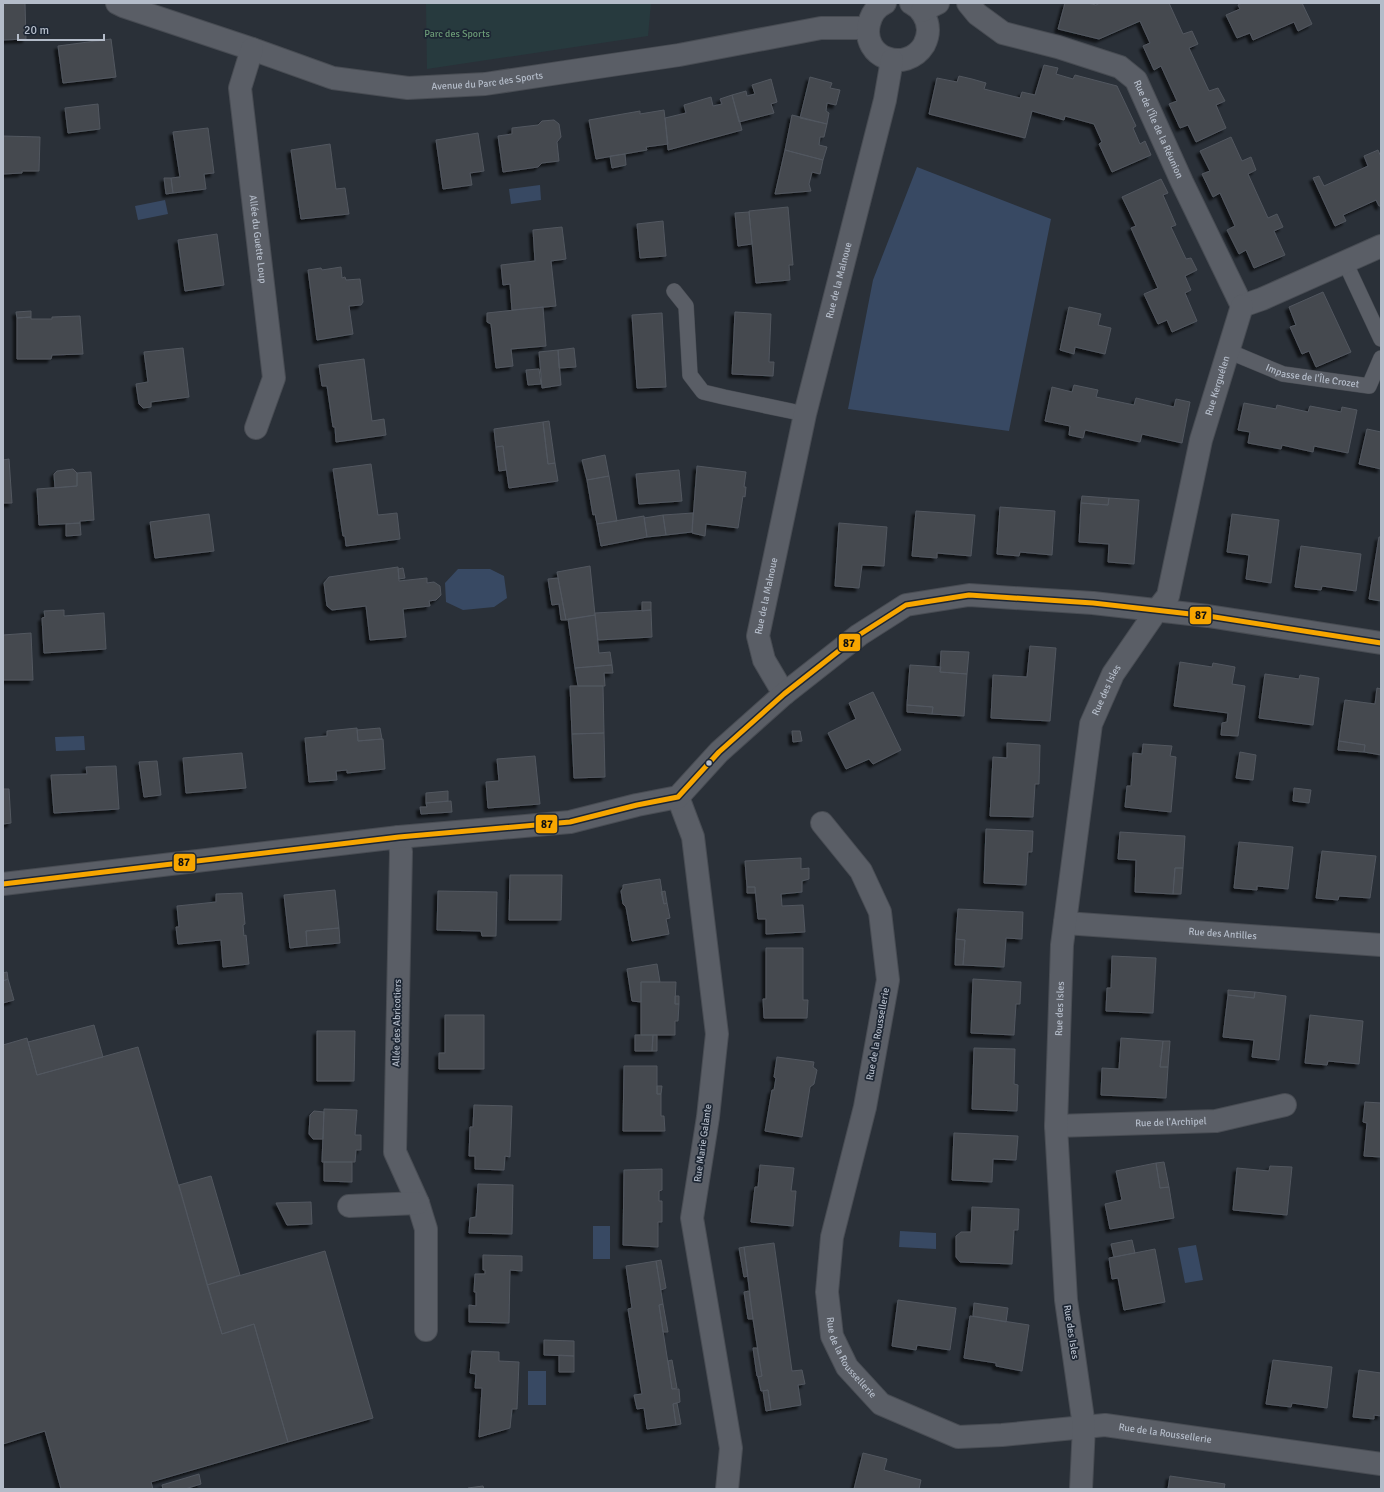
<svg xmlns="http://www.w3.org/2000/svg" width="1384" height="1492" viewBox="0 0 1384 1492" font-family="Signika,sans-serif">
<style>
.green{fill:#273a3e}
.water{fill:#384963}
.building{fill:#444950;stroke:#52575f;filter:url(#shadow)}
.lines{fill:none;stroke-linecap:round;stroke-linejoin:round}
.lane-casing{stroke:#484c53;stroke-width:16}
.street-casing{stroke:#484c53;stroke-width:24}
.lane{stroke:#5a5e66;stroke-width:15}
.street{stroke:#5a5e66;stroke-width:22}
.bus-1-casing{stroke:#1d2633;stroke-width:8}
.bus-1{stroke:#f7a600;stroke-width:5}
.bus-dot{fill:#b4bcc9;stroke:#1d2633;stroke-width:1.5}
.labels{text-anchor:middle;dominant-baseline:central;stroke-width:3.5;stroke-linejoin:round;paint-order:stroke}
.park-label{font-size:10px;fill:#6b9a76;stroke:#1d2633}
.street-label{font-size:10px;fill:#b4bcc9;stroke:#1d2633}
.line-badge{stroke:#1d2633;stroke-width:1.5}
.pale-badge-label{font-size:11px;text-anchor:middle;font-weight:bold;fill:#111}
</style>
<defs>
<filter id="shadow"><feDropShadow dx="-3.5" dy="3.5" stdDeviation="1" flood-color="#0009"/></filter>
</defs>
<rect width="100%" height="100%" fill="#2a3038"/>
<path class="green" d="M426,3h225l-3,33 -221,33z"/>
<path class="water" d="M917,167l134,52 -42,212 -161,-22 25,-129z
M540,185l1,15 -30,4 -2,-15z
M165,200l3,14 -30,6 -3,-14z
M458,569h32l14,7 3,22 -13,9 -31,3 -17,-8 -1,-19z
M84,736l1,14 -29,1 -1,-14z
M593,1226h17v33h-17z
M900,1231l36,2v16l-37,-2z
M1196,1245l7,35 -18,3 -7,-35z
M528,1371h18v34h-18z"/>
<path class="building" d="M3,3h22l1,36 -23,1z
M1065,3h22l9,2 4,-2h69l14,31 9,-3 6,13 -9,4 20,43 9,-3 7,13 -9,4 10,23 -30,14 -8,-17 -8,3 -11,-24 8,-3 -16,-35 -7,4 -11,-24 7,-3 -10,-22 -41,18 -41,-10z
M1242,3h60l10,21 -14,7 -4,-9 -41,18 -3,-7 -13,5 -11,-23 14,-6 -2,-4z
M111,39l5,38 -53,6 -5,-37z
M1044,65l14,3 -2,6 17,5 2,-4 42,11 19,40 -3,2 7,16 5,-3 6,14 -39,17 -13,-28 3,-2 -8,-18 -29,-8 -1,4 -32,-9 -7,27 -96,-24 8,-36 20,4 2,-6 13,3 14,4 -2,6 36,9 2,-6 13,3z
M810,77l22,6 -2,5 10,2 -4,15 -9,-2 -1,8 3,2 -2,11 -27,-6z
M771,79l6,23 -6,2 3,9 -35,9 -7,-27 14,-4 1,5 8,-2 -3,-9z
M732,95l10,35 -74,20 -3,-32 21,-5 -2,-8 27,-8 2,9 9,-2 -2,-5z
M98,104l2,25 -32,4 -3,-25z
M664,110l4,34 -22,3 1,3 -51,9 -7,-39 51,-9v3z
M792,115l35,9 -3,13h-4l-1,8 8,2 -4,13 -38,-10z
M554,120l5,4 2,13 -4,5 2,19 -17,2 -4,4 -35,5 -5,-36 14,-2v-6l26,-3 4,-4z
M208,128l6,45 -10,1 2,15 -33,4 -2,-15 9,-1 -7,-45z
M478,133l6,38 -14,2 2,12 -29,4 -7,-49z
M3,136l37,1 -1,34h-17v2l-19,1z
M1231,137l11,24 9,-4 5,13 -8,4 20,44 9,-4 6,13 -9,4 11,24 -31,13 -8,-18 -7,4 -12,-24 8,-4 -15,-33 -7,4 -11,-23 8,-3 -10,-20z
M330,144l6,45 9,-1 4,26 -48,5 -10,-69z
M785,150l38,10 -3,14 -8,-2 -3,12 2,7 -36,3z
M1378,150l3,7v49h-2l-3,-6 -33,15 3,6 -11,5 -22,-48 6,-2 5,10 44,-20 -4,-10z
M625,154l1,11 -14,3 -2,-12z
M164,178h7l2,15 -7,1z
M1161,179l7,14 -5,2 13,30 -5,2 15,32 5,-1 6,12 -12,6 6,14 -6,3 12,28 -25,11 -5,-12 -9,4 -14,-30 14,-6 -27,-60 5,-2 -14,-29z
M788,207l5,58h-4l1,15 -34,3 -7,-72z
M749,212l3,32 -14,2 -3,-33z
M663,221l3,35 -26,2 -3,-34z
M562,227l4,32 -15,2 5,45 -44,4 -2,-26 -7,1 -2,-20 34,-4 -2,-31z
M217,234l7,51 -39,6 -7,-51z
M341,267l1,11 3,-1 1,3 14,-1 3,23 -2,3 -12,1 4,28 -36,6 -9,-70 13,-2 1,2z
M1323,292l28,60 -35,15 -7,-16 -7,3 -12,-27 6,-2 -7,-18z
M543,307l3,39 -35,3 2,17 -17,2 -5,-44 -4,-2v-9z
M1069,307l32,7 -3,11 13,3 -6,26 -30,-7 -1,7 -14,-4z
M31,311v6l-14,1 -1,-6z
M735,312l36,2 -2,48h5l-1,14 -41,-2z
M662,313l4,74 -29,1 -5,-73z
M80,316l3,38 -31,1 -1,4h-34v-41l14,-1v2h21v-2z
M183,348l6,49 -38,5v5l-8,1 -4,-4 -3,-20 12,-2 -4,-30z
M574,348l2,19 -17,1 -1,-18z
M558,350l3,35 -19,3 -3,-36z
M364,359l8,62 12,-2 2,16 -50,7 -1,-15h-2l-6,-41h-5l-3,-21z
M539,369l2,15 -13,1 -2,-15z
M1074,385l24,5 -2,7 38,8 2,-7 38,9 2,-8 14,3 -8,41 -40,-9 -2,8 -55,-12 -2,8 -14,-3 1,-9 -25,-5 7,-34 20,5z
M1244,403l32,6 1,-4 31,7 2,-6 31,6 1,-5 15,3 -9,43 -34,-7 -1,6 -31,-7 -1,4 -33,-6 2,-11 -12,-2z
M549,421l6,42 -7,1 -5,-42z
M543,422l5,42 7,-1 3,18 -49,7 -6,-42 -7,1 -2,-18z
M1367,429l14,3v37l-22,-5z
M503,446l3,24 -7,1 -3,-24z
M605,455l4,21 -22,4 -5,-20z
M9,459l3,44h-9v-43z
M371,464l7,51 19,-2 3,26 -54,7 -1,-10h-2l-10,-67z
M697,466l49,6 -2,15h2l-1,10 -2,-1 -5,32 -32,-4 -1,12 -13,-3z
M73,469l4,4v13l-22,2 -1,-14 3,-3z
M679,470l3,31 -43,3 -3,-30z
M91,472l3,48 -14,1v2l-41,2 -2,-36 40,-3v-13z
M609,476l8,45 -20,3 -2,-10 -2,1 -6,-35z
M1082,496l27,2 -1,7 -27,-2z
M1109,498l30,2 -5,64 -26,-2 1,-18 -30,-2 2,-39 27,2z
M1000,507l55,4 -3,44 -32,-3 -1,4 -22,-2z
M916,511l59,4 -4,41 -34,-3v5l-25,-2z
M693,513l-1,19 -26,3 -3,-20z
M209,514l5,37 -59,7 -5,-36z
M1232,514l47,6 -8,63 -25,-4 3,-24 -22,-3z
M663,515l3,20 -19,2 -3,-19z
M644,516l3,21 -46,9 -4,-22z
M80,523l1,12 -15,1v-12z
M839,523l48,4 -3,39 -22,-1 -3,23 -24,-2z
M1379,537h2v64l-12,-2z
M1301,546l60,8 -5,37 -34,-5 -1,4 -26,-3z
M590,566l5,49 -29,5 -9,-48z
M398,567l1,14 28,-3v5l7,-1 6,4 1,9 -5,5 -7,1 1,5 -27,3 3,28 -36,3 -4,-34 -34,4 -5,-4 -3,-23 5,-6z
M403,568l2,10 -6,1 -1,-10z
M558,578l8,42h-5l-2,-16 -7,1 -4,-26z
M642,602h9v8l-9,1z
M64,610v6l40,-3 2,36 -62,4 -2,-35 3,-1 -1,-6z
M651,610l1,27 -54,3 -3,-27z
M595,615l4,38 11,-1 2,13 -37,3 -7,-49z
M31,633l2,47h-30v-45z
M1030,646l26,2 -6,73 -59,-3 2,-43 34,2z
M941,651l28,1 -2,22 -27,-2z
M1180,662l32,5 1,-4 22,4 -3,17 13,2 -7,50 -17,-1 1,-12 5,-1 1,-9 -54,-7z
M612,665l1,8h-9l1,13h-27l-3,-18z
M910,665l31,2 -1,5 27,2 -3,42 -32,-2 1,-7 -26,-2z
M1265,674l34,5 1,-4 19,3 -6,47 -54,-7z
M570,686h33l1,47 -32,1z
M1377,688l4,1v66l-17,-3 1,-7 -26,-4 6,-41 30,4z
M873,692l28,58 -28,14 -4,-5 -23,10 -18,-36 28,-14 -7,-16z
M907,705l26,2 -1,7 -25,-2z
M357,728l1,13 25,-2 2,30 -38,4v-3l-11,1 1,9 -28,2 -4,-44 22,-2v-5z
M380,728l2,11 -24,2 -1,-11z
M792,731h8l2,10 -9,1z
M604,733l1,44 -31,1 -2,-44z
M1339,741l26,4 -1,7 -26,-2z
M1007,743l33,2 -1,39h-4l-2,33 -43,-1 3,-59 14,1z
M1143,744l29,2 -2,10 6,1 -5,55 -46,-5 2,-21h4l2,-33 9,1z
M1240,752l16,3 -3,25 -17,-2z
M242,753l4,35 -60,5 -3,-35z
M535,756l5,48 -52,4 -2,-26 13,-1 -2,-22z
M157,761l4,34 -17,2 -5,-35z
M116,766l3,43 -65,4 -3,-38 36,-1 -1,-7z
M1294,788l17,2 -2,13 -16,-2z
M3,789h6l2,34 -8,1z
M448,791v10l-22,2v-10z
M451,801l1,11 -31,2 -1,-7h7l-1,-4z
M986,829l47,2 -1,21h-4l-2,33 -42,-2z
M1120,832l65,4 -2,32h-8l-2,26 -38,-2 1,-32 -18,-1z
M1239,842l54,5 -5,42 -31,-3v4l-23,-2z
M1322,851l54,5 -6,42 -31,-2 -1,4 -22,-2z
M801,858v11l8,-1v11l-7,2v11l-21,2 1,12 21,-1 2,27 -39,2v-15h-8l-3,-32h-8l-2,-26z
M1175,868h8l-2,26h-8z
M510,875h52l-1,45h-52z
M660,879l4,25 3,-1 3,15 -4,1 3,15 -37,7 -6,-34 -3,-3 -2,-13 2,-3v-3z
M747,887h8v6h-8z
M335,890l4,38 -33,3 1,15 -17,2 -6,-53z
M438,891l59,1 -1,44h-14l-1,-5 -44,-1z
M665,891l2,12 -3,1 -3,-12z
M242,893l3,31 -2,1 1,11 2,-1 3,29 -26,3 -2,-27 -43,4 -2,-17h3l-2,-21 39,-4v-8z
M958,909l65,3 -1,27 -16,-1 -2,29 -41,-2 2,-25 -9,-1z
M339,928l1,15 -33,3 -1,-15z
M956,939l9,1 -2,25h-8z
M766,948h37v52h5l-1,18h-43l-1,-19h3z
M1112,956l44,2 -3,55 -47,-2 1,-23h4z
M657,964l3,18h-19v20l-9,-1 -5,-32z
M7,972l1,7 -5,2v-8z
M8,979l6,21 -11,3v-22z
M973,979l48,3 -1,22h-4l-2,31 -43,-2z
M641,982h35l-1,22h4l-1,17h-3v14h-34z
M1228,990l27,2 -1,6 -26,-3z
M1255,992l31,4 -7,64 -27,-3 2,-17 -31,-3 5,-42 26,3z
M675,996h4v8h-4z
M445,1015h39v54h-45v-16h6z
M1310,1015l53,6 -4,43 -31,-3 -1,4 -22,-2z
M94,1025l9,32 -66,18 -9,-33z
M317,1031h38l-1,50h-37z
M635,1035h18l-1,16h-17z
M653,1035h4v16h-5z
M27,1038l10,37 101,-28 84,287 32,-10 34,118 -137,40 2,7h-92l-16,-58 -42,13v-399z
M1121,1038l42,3 -3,26h8l-2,31 -65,-3 1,-27 17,1z
M1163,1041h7l-2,26h-8z
M974,1048l41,1 -1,35 4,1 -1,26 -45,-2z
M777,1057l37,5 -1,5 4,3 -3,14 -4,3 -8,50 -37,-6 7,-41h2l2,-12 -2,-1z
M624,1066h33v28h4v22h3l1,15h-42z
M657,1086h5l-1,8h-4z
M1365,1102l16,1v54l-17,-1 3,-33 -4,-1z
M474,1105l38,1 -2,51 -5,-1 -1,14 -29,-1v-13h-6l1,-29h3z
M324,1109l33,1 -2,25h6v15h-5l-1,12h-33z
M314,1111l10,1 -1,27h-10l-4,-5 1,-19z
M954,1133l64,3 -2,24 -23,-1 -1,23 -40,-2z
M324,1162h28v20l-28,-1z
M1164,1162l5,25 -9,1 -4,-25z
M1156,1163l4,25 9,-1 5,31 -64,11 -5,-25 17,-4 -6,-29z
M760,1165l34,3 -3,23h5l-3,35 -42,-4 4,-35h3z
M1270,1166l22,1 -5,48 -54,-5 4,-42 32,3z
M662,1169v21l-3,1v10h3v21h-4v25l-35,-2 1,-75z
M211,1176l29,99 -33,10 -28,-100z
M478,1184l35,1 -1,49 -43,-1 1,-15 6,-1z
M311,1202l1,22 -25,1 -11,-22z
M972,1207l47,2 -1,21h-4l-2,34 -52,-2 -4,-5v-21l5,-4h10z
M1132,1240l3,13 -21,4 -3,-13z
M774,1243l18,128 10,-1 3,14 -7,1 3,20 -30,5 -3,-20 -7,1 -3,-14 4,-1 -9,-57 -9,-72z
M744,1247l4,29 -4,1 -5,-29z
M1155,1249l10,53 -41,8 -6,-32 -6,1 -3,-21z
M325,1251l48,167 -85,24 -34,-118 -32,10 -15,-49z
M483,1255l39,1v15l-12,-1 -1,53 -40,-1v-17l7,1v-14h-2l1,-18h10v-4h-2z
M661,1260l5,28 -5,2 -5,-29z
M656,1261l7,43 -4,1 13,84h7l1,13 -7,2 3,21 -29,4 -3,-21 -7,1 -3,-14 8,-1 -14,-85 4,-1 -6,-42z
M749,1291l4,28h-5l-4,-27z
M898,1300l58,8 -6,42 -33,-5 -1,5 -24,-4z
M974,1303l34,5 -2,14 -33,-6z
M663,1304l5,28h-5l-4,-27z
M970,1316l59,9 -7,46 -26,-5v-3l-32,-5z
M544,1340l30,1v15l-30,-1z
M753,1348h4l5,28 -4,1 -1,-1z
M472,1351l27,1v9l20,1 -2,47h-5l-2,19 -31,9 3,-49h-7l1,-14 -6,-1z
M559,1355l15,1v16h-15z
M672,1360l5,28 -5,1 -4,-28z
M1273,1360l59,7 -5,41 -35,-5 -1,4 -25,-3z
M1359,1370l22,3v43l-7,-1v4l-21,-2z
M768,1390l3,20 -5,1 -3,-20z
M677,1403l4,21 -5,1 -3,-21z
M863,1453l24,6 -3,11 37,10 -2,9h-65z
M199,1474l2,10 -16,5h-22l-1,-4z
M1170,1476l55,8 -1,5h-56z
M483,1486l1,3h-16v-1z"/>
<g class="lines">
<defs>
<g id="lane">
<path d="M1345,262l36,77"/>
<path d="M674,291l12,15 4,69 13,17 21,5 81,17"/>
<path id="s1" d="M1228,351l55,23 86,12 12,-28"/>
</g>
<g id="street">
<path id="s2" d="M117,3l6,3 129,43 81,29 75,10 77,-4 100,-15 94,-14 142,-27h46"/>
<path d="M885,3c-9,4 -14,12 -16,21 -8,34 37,50 55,21 2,-4 4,-10 4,-15 0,-11 -7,-22 -17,-27"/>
<path id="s3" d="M968,3l9,11 26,19 55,14 62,20 16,13 46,102 60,124"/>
<path d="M922,11l16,-8"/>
<path id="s4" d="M252,49l-12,39 34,290 -18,50"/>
<path d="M1242,306l20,-7 119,-53"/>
<path id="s5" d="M784,694l-20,-34 -6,-24 47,-222 80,-314 7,-40"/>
<path d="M678,797l15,40 24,197 -9,83 -16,101 39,230 -4,41"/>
<path id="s6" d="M822,823l39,48 19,41 8,68 -23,127 -33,130 -5,55 5,44 15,31 34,37 77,33 44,-2 103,-10 276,39"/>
<path d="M399,837l2,15 -6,300 23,51 8,26v101"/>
<path d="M3,884l396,-47 171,-15 67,-17 41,-8 41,-45 65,-58 75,-59 47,-30 63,-10 124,8 115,13 173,27"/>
<path id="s7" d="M1065,923l316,22"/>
<path id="s8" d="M1056,1126l160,-5 69,-16"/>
<path d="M349,1206l69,-3"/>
<path id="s9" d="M1081,1489l3,-63 -18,-126 -10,-174 6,-181 29,-221 22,-50 44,-64 11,-14 33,-156 41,-134"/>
</g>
</defs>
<use href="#lane" class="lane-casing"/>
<use href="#street" class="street-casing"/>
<use href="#lane" class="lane"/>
<use href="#street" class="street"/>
<defs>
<path id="bus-1" d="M3,884l396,-47 171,-15 67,-17 41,-8 41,-45 65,-58 75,-59 47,-30 63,-10 124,8 115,13 173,27"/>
</defs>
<use href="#bus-1" class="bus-1-casing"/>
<use href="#bus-1" class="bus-1"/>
</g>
<circle class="bus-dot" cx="709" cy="763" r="3.5"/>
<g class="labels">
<g class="park-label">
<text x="457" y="34">Parc des Sports</text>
</g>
<g class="street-label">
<text stroke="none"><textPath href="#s2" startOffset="384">Avenue du Parc des Sports</textPath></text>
<text stroke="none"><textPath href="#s3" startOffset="243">Rue de l'Île de la Réunion</textPath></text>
<text stroke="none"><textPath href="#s4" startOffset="193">Allée du Guette Loup</textPath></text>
<text stroke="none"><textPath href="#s5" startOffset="429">Rue de la Malnoue</textPath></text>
<text stroke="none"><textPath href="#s1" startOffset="89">Impasse de l'Île Crozet</textPath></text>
<text stroke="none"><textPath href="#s9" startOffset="1135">Rue Kerguélen</textPath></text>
<text stroke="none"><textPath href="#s5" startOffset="105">Rue de la Malnoue</textPath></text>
<text stroke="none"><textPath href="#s9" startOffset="806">Rue des Isles</textPath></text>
<text stroke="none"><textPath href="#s7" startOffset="158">Rue des Antilles</textPath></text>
<text stroke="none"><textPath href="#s9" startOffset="482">Rue des Isles</textPath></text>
<text transform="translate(397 1023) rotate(-89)">Allée des Abricotiers</text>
<text transform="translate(878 1034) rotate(-80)">Rue de la Roussellerie</text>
<text stroke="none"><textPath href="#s8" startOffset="115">Rue de l'Archipel</textPath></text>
<text transform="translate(703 1143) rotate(-82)">Rue Marie Galante</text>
<text transform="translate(1071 1332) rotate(81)">Rue des Isles</text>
<text stroke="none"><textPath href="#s6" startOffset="566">Rue de la Roussellerie</textPath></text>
<text stroke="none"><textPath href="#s6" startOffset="915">Rue de la Roussellerie</textPath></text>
</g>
</g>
<g class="line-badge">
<rect x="1189" y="606" width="23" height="19" rx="4" fill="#f7a600"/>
<rect x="838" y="633" width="23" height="19" rx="4" fill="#f7a600"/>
<rect x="535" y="814" width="23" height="20" rx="4" fill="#f7a600"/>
<rect x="173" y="853" width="23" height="19" rx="4" fill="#f7a600"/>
</g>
<g class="pale-badge-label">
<text x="1201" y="619">87</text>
<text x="849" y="647">87</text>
<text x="547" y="828">87</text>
<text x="184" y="866">87</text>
</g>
<rect width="1384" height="1492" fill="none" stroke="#b4bcc9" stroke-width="8"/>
<path d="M18 34v6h86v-6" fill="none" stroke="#b4bcc9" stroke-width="2"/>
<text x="24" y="34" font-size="12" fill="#b4bcc9" stroke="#1d2633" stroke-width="3" paint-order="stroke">20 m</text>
</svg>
